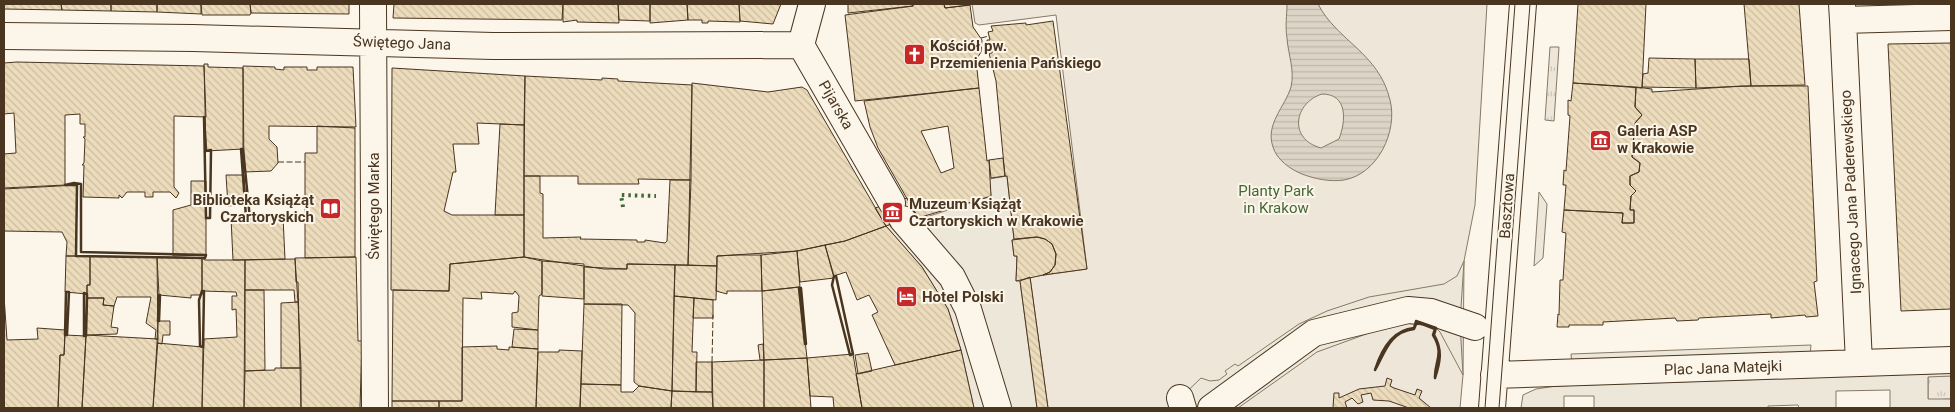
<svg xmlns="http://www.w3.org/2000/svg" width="1955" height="412" viewBox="0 0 1955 412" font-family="Roboto,sans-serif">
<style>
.grass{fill:url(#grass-tufts);stroke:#887966}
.park{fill:#ede6d9;stroke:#887966}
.parking{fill:#ede7d9;stroke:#887966}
.water{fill:url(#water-rules);stroke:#887966;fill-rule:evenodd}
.building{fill:url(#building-back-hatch);stroke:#4a3520;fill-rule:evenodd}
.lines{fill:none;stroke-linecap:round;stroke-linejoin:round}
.street-casing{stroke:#4a3520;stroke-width:28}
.street{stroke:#fbf6e9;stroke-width:26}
.tram{stroke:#4a3520;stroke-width:1}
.hedge{stroke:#436837;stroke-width:4;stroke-dasharray:2.5 4;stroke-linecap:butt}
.fence{stroke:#4a3520;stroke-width:1;stroke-dasharray:6 2.5;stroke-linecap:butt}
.wall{stroke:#4a3520;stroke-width:2.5}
.labels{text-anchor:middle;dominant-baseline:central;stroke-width:4;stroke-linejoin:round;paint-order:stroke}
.street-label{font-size:15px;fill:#4a3520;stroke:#fbf6e9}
.poi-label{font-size:15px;font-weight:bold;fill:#4a3520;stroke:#fbf6e9;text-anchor:start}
.park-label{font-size:15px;fill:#436837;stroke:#fbf6e9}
</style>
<defs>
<pattern id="grass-tufts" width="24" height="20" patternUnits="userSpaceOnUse" patternTransform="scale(1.25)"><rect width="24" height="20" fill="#ede6d9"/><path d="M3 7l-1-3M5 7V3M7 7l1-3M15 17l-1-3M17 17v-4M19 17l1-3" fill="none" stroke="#cdc6ba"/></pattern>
<pattern id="water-rules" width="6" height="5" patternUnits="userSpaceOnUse" patternTransform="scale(1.25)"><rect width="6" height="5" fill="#dcd4c6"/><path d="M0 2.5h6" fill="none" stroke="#beb7aa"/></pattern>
<pattern id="building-back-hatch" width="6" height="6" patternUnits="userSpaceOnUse" patternTransform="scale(1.25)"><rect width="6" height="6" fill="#ecdcbc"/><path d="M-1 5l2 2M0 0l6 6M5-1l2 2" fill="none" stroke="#ccbda1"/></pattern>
</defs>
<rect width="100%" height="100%" fill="#fbf6e9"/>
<path class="grass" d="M1550,47h9l-5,74 -9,-1z
M1928,376h23v23l-23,1z"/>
<path class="park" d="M972,4h515l-12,201 -11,56 -1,114 -3,33h-412l-18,-131 57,-8 -31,-254 -77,10 -4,-2z"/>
<path class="parking" d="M1007,176l7,63 -2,1 2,16h3l-1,25h4l17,127h-63l-13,-58 -13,-41 -26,-42 -36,-41 29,-11 5,4 69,-22 2,-2 -2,-16z
M1539,192l8,12 -4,54 -9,8z
M1464,261l-4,62 3,52 -23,-43 -4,-4 -20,-7 -36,8 -63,23 -79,56h-68l31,-30 9,3 9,-1 8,-6 -2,-3 10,-7 3,2 61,-42 28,-13 42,-14 75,-13 13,-8z
M1811,345l-1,11 -238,8 -1,-10z
M1951,373v3l-23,1v22h23v9h-61v-18l-54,1v17h-37l-1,-3 -30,1v2h-174v-12h-30v12h-43l2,-13 2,-1 11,-5 20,-3z"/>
<path class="water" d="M1287,4h31c19,37 61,49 72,96 8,31 -12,74 -46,80 -14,2 -29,-1 -42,-6 -12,-5 -25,-14 -29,-27 -8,-23 12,-40 18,-60 4,-17 -3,-33 -4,-49 -2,-12 0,-23 0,-34zM1322,94c26,0 24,27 17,45l-18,9c-33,-9 -27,-45 1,-54z"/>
<path class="building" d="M4,4h57l1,6 -58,-1z
M61,4h50v7l-49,-1z
M111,4h46v8l-46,-1z
M157,4h44v10l-44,-2z
M201,4h49l1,9 -1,2h-48z
M250,4h99v10l-98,-1z
M394,4h169l-1,16 -169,-2z
M563,4h55l1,19 -42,-1v-2l-14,2z
M618,4h32v17l-31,-1z
M650,4h37l1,16 -38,3z
M687,4h52l1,18 -32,-1v2h-6v-3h-14z
M739,4h42l-8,20 -33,-3z
M848,4h65v2l-65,7z
M913,4h31l1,4 25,-3 3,22 9,13 -1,12 -5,8 3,28 -124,13 -10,-86 68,-9z
M944,4h26v1l-25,3z
M1578,4h68l-4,84 -69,-5z
M1744,4h55l6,81 -54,1z
M1053,21l34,248 -44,6 7,-3 5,-7 1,-11 -4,-10 -7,-5 -8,-2 -23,2 -7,-63h-2l-9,-95 -7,-28h3v-2h-4l-1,-11h3l-2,-8 5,-1 -2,-5 35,-3v2z
M1951,43v266l-50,2 -13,-267z
M1649,58l46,1 1,29 -54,-1 1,-13 5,-1z
M1695,59h54l2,27 -55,2z
M17,62l187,4 2,51 -32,-1v71l5,6 -3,5 -6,-6h-17v5h-8v-5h-18l-5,6 -3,-3v3l-36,-1 1,-32h-2l2,-2 1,-24 -2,-2h2v-13h-5v-10l-15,1v70l-61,3v-34l12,-1 -2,-40 -10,1v-51z
M204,64h4v3l35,1v81l-37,2z
M243,66l32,1v2l9,1v-3h23v3h10v-3h36l3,60 -87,-1v13l8,8 1,16 -7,8 -27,1z
M392,68l133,8 -1,49 -47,-2 2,21h-26l3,28h-3l-9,39 8,4h72v42l-74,7 -1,27 -58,-1z
M525,76l77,4v-2l16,1v2l74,4 -1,95 -53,-1 1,5h-61v-8h-54z
M692,83l76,9 34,-5 5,3 79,136 -41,15 -48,10 -80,5v10l-29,-1z
M1573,83l63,4 -1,20 7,8 -7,8 -3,34 8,6 -1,9 -9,4v9l6,6 -5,5 -1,14h4v13h-12l1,-10 -59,-3 2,-25h-3l1,-15 2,1 4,-55 -2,-1v-15l3,1z
M1741,86h67l9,195 -3,1 4,34 -12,1 -1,-2 -34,3v-4l-72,4 -1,2 -21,1 -2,-3 -72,4v3h-34v2h-12l1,-13 1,1 1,-35h3l3,-47 -4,-1 2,-22 59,3 -1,10h12v-13h-4l1,-14 5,-5 -6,-6v-9l9,-4 1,-9 -8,-6 3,-34 7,-8 -7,-8 1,-20 16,2v3z
M979,88l8,73 2,-1 2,36 -73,22 -40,-70 -8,-21 -6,-26zM948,126l6,42 -13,5 -20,-42z
M500,124l24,1v90h-29z
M317,126l38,2v129l-50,1v-105h12z
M1003,158l2,18 -14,2 -2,-18z
M226,175h18l2,29 -18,2z
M524,176h16v17l3,1v44l38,-1 -1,2 57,1v2h8v-2l20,3 2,-2 3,-61h21l-3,85 -61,-1v5h-23l-80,-12z
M191,181h15v74l-33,1v-46l18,-5z
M77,185l-1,71h-10l1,-14 -5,-10 -58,-1v-42z
M907,198l9,16 -30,12 -11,-18z
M246,217l1,3 36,-3 2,42 -52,1 -2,-42z
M886,226l36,41 26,42 13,41 -66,15 -23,-50 6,-3 -9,-17 -12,5 -11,-28 -12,4 -9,-31 20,-4z
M1037,237l8,2 7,5 4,10 -1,11 -5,7 -7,3 -27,6 1,-25h-3l-2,-16z
M825,245l9,33 -34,4 -3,-31z
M797,251l3,36 -38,4 -1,-36z
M737,255h24l1,36h-35v3l-11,-3 1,-35z
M66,256h24v29h-3v9l-22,-2z
M90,256l67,1 1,82h-3l1,-9 -10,-7 5,-26h-34l-3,9 -11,-1 1,-7h-17v-13h3z
M157,257l45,1v37h-11v3l-32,-3z
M356,257l2,84h4l-2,67h-59l-3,-126h-2l-1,-24z
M524,257l18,4v33l-3,2 -1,34 -26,-3v-14l6,-1 1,-16 -4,-5 -2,3 -32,-2 1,7 -19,-1 -1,103h-70l1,-111 56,1 1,-27z
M202,258l3,2h40l-1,148h-42l2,-69 33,-2 -1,-28 -4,1v-14h5l-1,-4 -34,-1z
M295,259l3,43h-3l-1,-12h-49v-30z
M542,261l42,3v35l-42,-3z
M627,264l48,1 -3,126 -33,-5 -5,-4 1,-69 -7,-8 -44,-1v-37l43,2z
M675,265l42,1 -1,34 -42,-4z
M1030,277l18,131h-11l-17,-127z
M799,287l8,71 -43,2 -2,-69z
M245,290h19l1,80 -20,1z
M4,296l3,44 31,-1 -1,-11 28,2 -1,25h-4l-2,53h-54z
M674,296l20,2 -2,54h5l-1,40 -24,-1z
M87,298h17l-1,7 11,1 -3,21 7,1 -1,6 -31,1z
M694,298l19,2v18h-20z
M298,302l3,66h-20v-65z
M584,304h38l-1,81 -40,-1z
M158,321h12v14h-7l-1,9 -5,-1z
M514,329l24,1v19l-26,-2z
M65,335l21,1 -4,72h-24l2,-53h4z
M86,335l72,4 -5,69h-71z
M157,343l46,4 -1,61h-49z
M763,344l1,16h-4l-2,-15z
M497,346v3l12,1v-3l29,2 -2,59h-97v-7h23v-54z
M559,350l23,1 -2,57h-44l2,-56h21z
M961,350l13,58h-112l-6,-34z
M868,353l4,18 -14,3 -3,-19z
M853,354l9,54h-28l-1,-11 -23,-1 -3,-38z
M807,358l4,50h-47v-48z
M764,360v48h-51l-1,-46z
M696,362h16v30h-16z
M275,368h26v40h-57l1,-37 30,-1z
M1387,378l5,2 -2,6 4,2 21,7 2,-6 5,2 -3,7 12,10h-22l-20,-7 -16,-1 -2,-7 -10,2 2,7 -5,2 -6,-6 -7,4 2,6h-14l1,-15h5v5l20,-9 26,-3z
M581,384l40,1v7h12l6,-6 33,5 -1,17h-91z
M672,391l40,1 1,16h-42z
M392,401h47v7h-47z"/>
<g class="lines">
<defs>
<path id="street" d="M373,4l2,404
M812,4l-11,41 91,158
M1842,4l1,16 108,-3
M1843,20l16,343
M4,36l189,2 300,8 308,-1
M902,219l50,58 16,32 30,99
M1494,375l457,-15
M1180,398l3,10
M1211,408l103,-75 94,-23 23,2 44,15
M1492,408l31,-404"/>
</defs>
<use href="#street" class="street-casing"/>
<use href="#street" class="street"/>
<path class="tram" d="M1485,408l30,-404
M1499,408l31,-404"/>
<path class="hedge" d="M623,207l-2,-12 35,1"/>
<path class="fence" d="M981,38l8,-2
M278,162h27
M712,362l1,-47"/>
<path class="wall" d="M204,117l2,34 5,-1 -1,68h-4z
M241,149h2l7,70 -4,-2z
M74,183l7,1v68l125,3 -1,3 -129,-2 1,-71h-12z
M834,276h2l17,78 -3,1 -18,-70z
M799,288h2l5,56h-1z
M202,291h2l-1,56 -3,-1 -1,-46z
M66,292h3l-2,43h-2z
M84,293l3,1v4l-1,38h-2z
M159,295h1l-1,26h-1z
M1416,321l20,7 -2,7c9,15 6,28 1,43 -1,-16 10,-24 -2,-43l2,-6 -18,-7 -3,7c-25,3 -29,24 -39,41 6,-19 17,-40 39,-42z"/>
</g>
<defs>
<symbol id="church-square" viewBox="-11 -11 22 22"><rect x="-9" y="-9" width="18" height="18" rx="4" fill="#c62828" stroke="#fbf6e9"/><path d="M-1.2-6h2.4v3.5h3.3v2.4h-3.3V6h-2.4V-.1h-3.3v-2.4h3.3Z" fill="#fff"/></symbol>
<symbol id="museum-square" viewBox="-11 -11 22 22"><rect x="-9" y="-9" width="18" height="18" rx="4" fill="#c62828" stroke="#fbf6e9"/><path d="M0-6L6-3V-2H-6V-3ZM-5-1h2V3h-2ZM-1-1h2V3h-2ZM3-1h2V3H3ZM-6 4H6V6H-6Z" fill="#fff"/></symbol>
<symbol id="library-square" viewBox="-11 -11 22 22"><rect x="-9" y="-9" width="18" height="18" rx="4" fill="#c62828" stroke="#fbf6e9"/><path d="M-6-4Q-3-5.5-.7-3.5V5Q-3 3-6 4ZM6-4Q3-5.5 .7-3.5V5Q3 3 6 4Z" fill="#fff"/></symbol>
<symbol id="hotel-square" viewBox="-11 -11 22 22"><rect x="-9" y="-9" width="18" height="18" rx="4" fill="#c62828" stroke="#fbf6e9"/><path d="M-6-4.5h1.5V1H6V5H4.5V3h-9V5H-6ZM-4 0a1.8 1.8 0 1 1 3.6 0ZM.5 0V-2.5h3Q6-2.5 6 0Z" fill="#fff"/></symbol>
</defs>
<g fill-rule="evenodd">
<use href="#church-square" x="902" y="42" width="25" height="25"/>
<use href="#museum-square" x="1588" y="128" width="25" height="25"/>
<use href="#library-square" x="318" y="196" width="25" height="25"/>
<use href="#museum-square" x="880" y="200" width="25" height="25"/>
<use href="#hotel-square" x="894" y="284" width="25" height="25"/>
</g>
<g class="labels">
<g class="street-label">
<text transform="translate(402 43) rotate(2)">Świętego Jana</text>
<text transform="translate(836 105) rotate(60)">Pijarska</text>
<text transform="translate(1851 192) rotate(-93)">Ignacego Jana Paderewskiego</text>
<text transform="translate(374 206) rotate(-90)">Świętego Marka</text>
<text transform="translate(1507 206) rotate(-86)">Basztowa</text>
<text transform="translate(1723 368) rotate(-2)">Plac Jana Matejki</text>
</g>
<g class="poi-label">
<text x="930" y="46">Kościół pw.<tspan x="930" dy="17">Przemienienia Pańskiego</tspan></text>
<text x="1617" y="131">Galeria ASP<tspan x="1617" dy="17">w Krakowie</tspan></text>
<text x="314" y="200" text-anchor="end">Biblioteka Książąt<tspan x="314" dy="17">Czartoryskich</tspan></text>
<text x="909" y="204">Muzeum Książąt<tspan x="909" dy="17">Czartoryskich w Krakowie</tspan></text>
<text x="922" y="297">Hotel Polski</text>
</g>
<g class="park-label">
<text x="1276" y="191">Planty Park<tspan x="1276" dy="17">in Krakow</tspan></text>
</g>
</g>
<rect width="1955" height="412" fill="none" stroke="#4a3520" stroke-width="10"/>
</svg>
